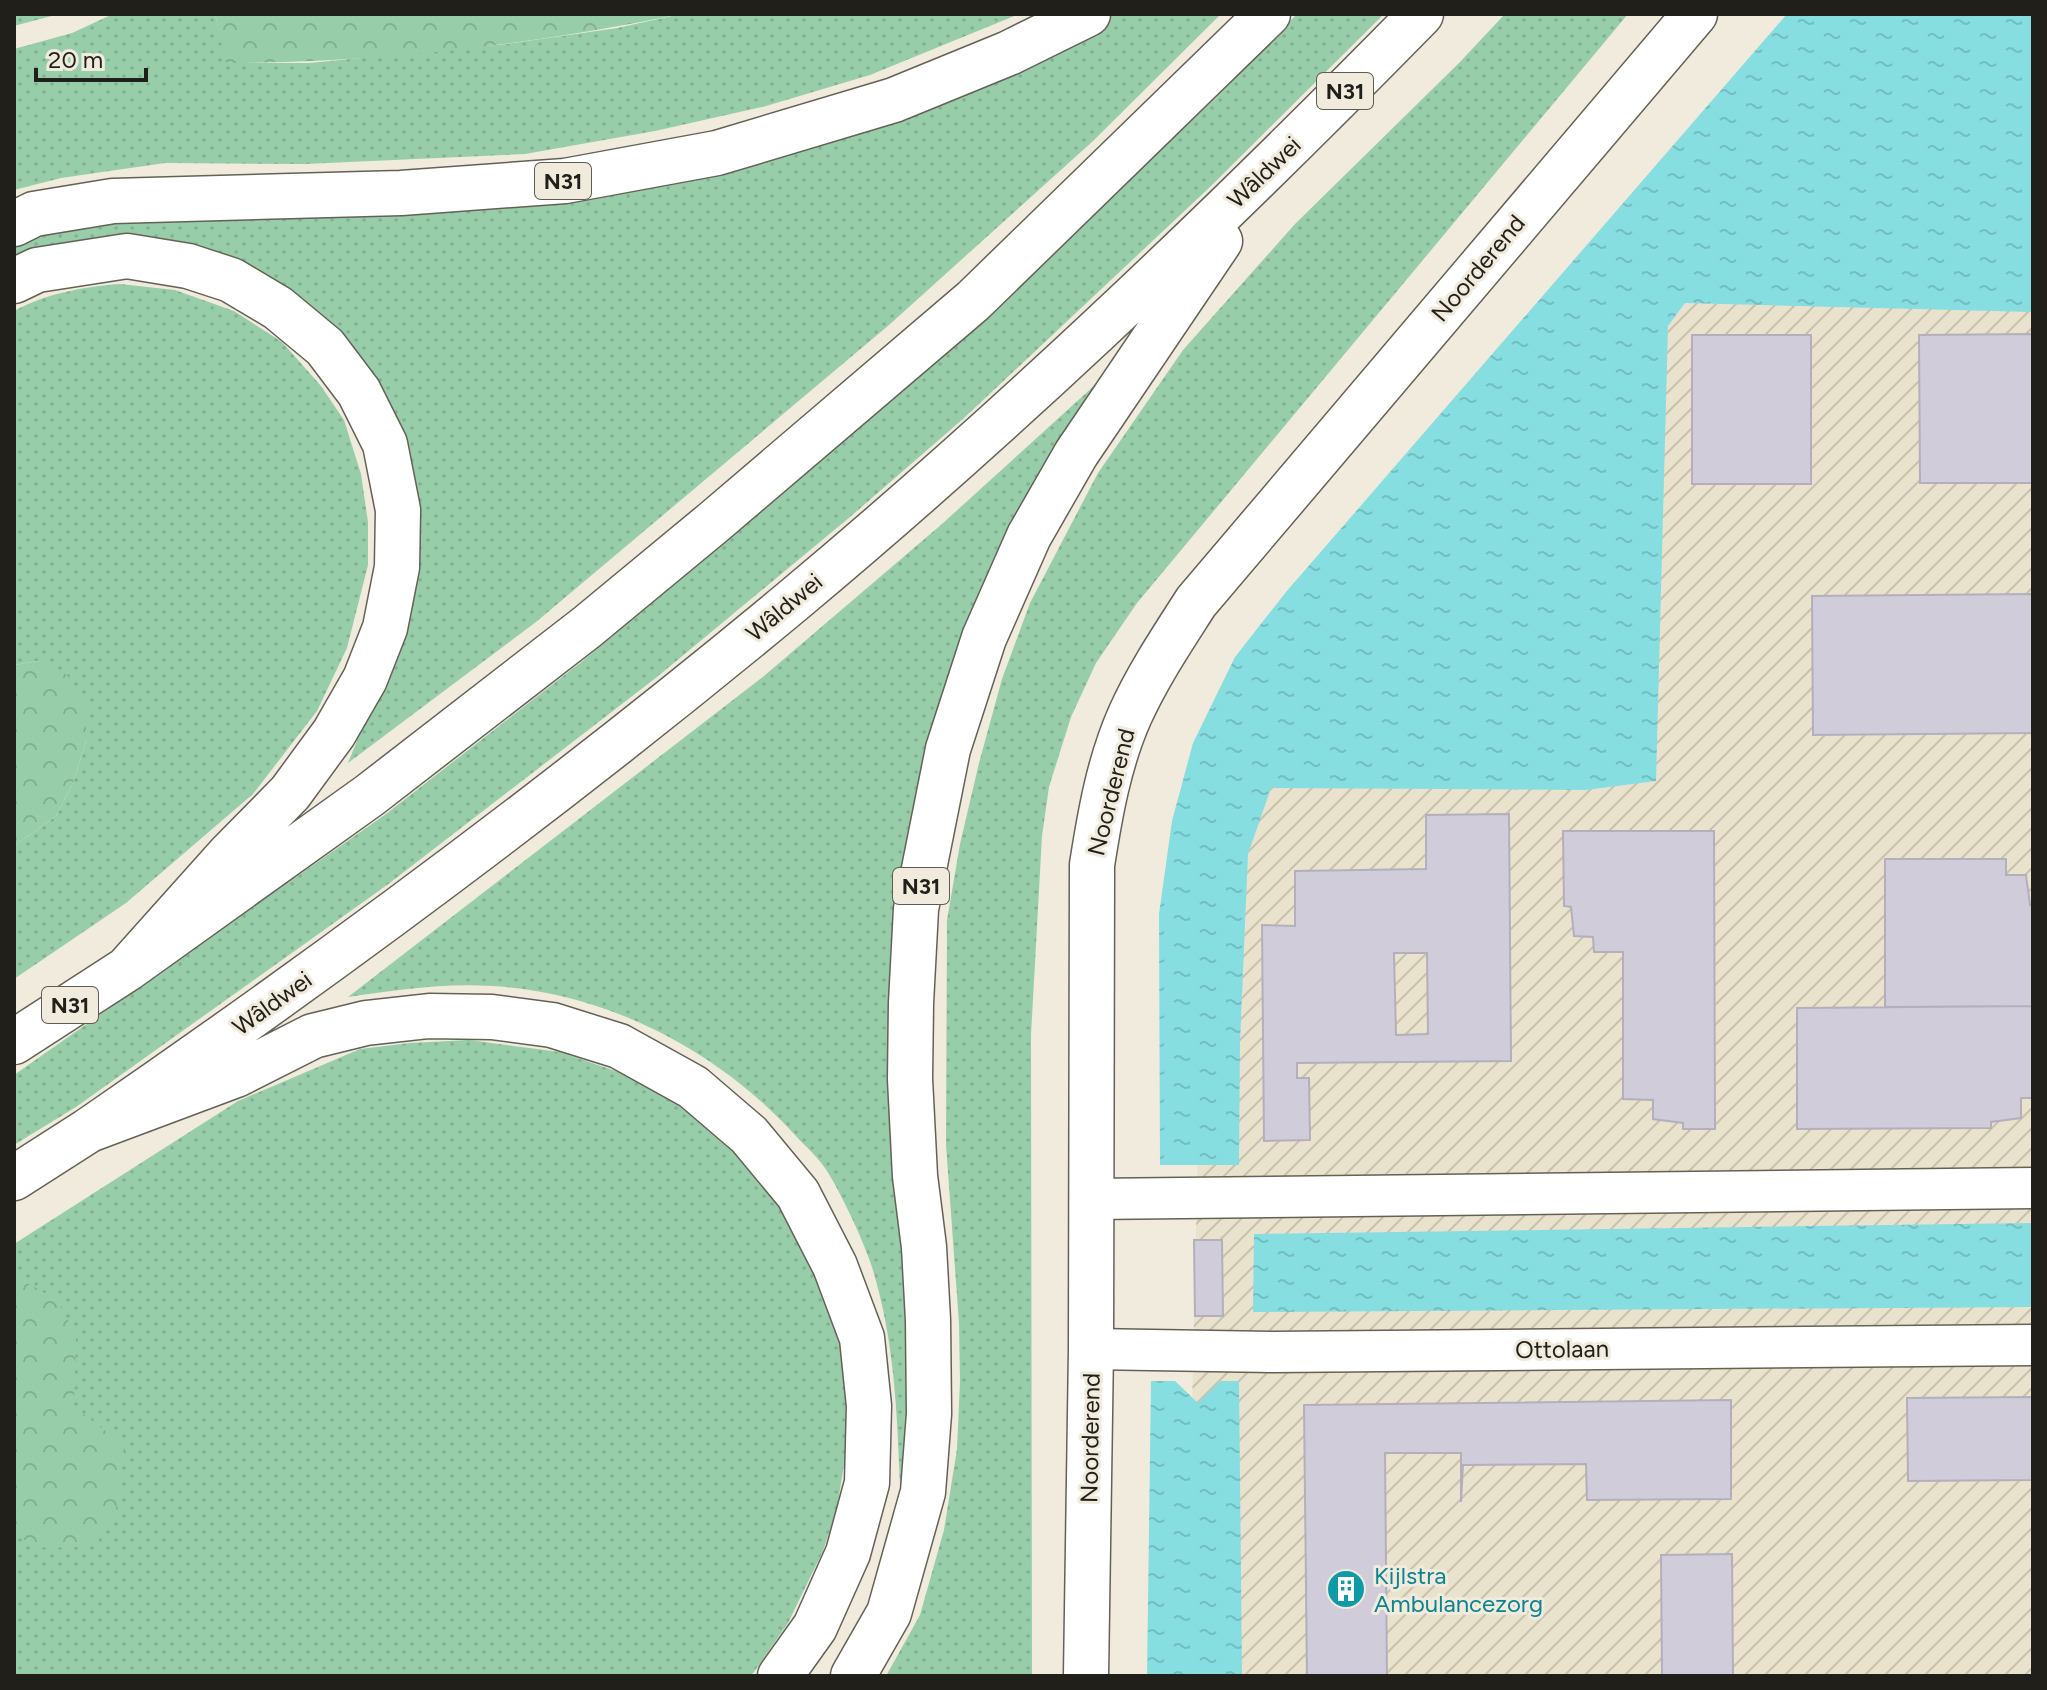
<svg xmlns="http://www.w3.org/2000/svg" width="2047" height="1690" viewBox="0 0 2047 1690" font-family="Figtree,sans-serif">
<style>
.industrial{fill:url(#industrial-furrows)}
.grass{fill:url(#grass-dots)}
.forest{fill:url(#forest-crowns)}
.water{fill:url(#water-ripples)}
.building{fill:#d1ccda;stroke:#b4afbc;stroke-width:2;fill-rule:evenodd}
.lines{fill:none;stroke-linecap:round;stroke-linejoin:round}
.street-casing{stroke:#656155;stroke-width:43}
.secondary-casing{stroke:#656155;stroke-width:47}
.highway-casing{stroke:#656155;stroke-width:47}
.street{stroke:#fff;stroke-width:40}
.secondary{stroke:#fff;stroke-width:44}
.highway{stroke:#fff;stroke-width:44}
.labels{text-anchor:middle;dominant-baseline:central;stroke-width:6;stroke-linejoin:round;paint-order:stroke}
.shield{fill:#f0ebdd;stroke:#5f5c54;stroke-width:2}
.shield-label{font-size:22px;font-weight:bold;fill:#211f1a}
.street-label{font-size:24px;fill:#211f1a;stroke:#f0ebdd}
.culture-label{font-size:24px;fill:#0d838f;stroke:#f0ebdd;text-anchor:start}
</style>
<defs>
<pattern id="industrial-furrows" width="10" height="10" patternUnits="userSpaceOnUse" patternTransform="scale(2)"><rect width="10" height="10" fill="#e9e2cc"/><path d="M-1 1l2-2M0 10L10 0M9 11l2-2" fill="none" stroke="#c8c1af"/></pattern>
<pattern id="grass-dots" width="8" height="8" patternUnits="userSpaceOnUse" patternTransform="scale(2)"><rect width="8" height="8" fill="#97cea9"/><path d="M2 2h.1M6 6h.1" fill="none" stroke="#82b091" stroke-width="1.8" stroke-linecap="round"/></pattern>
<pattern id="forest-crowns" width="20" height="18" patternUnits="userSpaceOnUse" patternTransform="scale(2)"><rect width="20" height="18" fill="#97cea9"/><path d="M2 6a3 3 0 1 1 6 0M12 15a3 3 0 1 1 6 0" fill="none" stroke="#82b091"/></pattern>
<pattern id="water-ripples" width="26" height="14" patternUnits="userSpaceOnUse" patternTransform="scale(2)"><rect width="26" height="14" fill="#86dee0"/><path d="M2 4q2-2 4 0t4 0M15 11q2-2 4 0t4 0" fill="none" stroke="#73bec0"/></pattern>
</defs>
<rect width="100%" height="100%" fill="#f0ebdd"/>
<path class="industrial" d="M2033,14v1662h-847l18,-806 139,-294z"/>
<path class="grass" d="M14,14h45l-45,12z
M113,14h102l12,49h82l198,-19 110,-16 64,-14h338l-149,61 -104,31 -111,25 -130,23 -220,10 -140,-1 -104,15 -47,12v-141l58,-16z
M1112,14h109l-128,127 -204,184 -353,297 -188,141 28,-69 38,-168 -142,-241 -258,-16v-31l90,-20 379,-16 594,-168z
M1297,14h87l-174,173 -246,231 -114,99 -193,160 -270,208 -311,222 -62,38v-70l372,-261 194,-151 357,-304 278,-260z
M1505,14h123l-491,589 -41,60 -25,54 -22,70 -7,49 -11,199 1,641h-146l34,-61 24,-85 13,-81 3,-68 -1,-58 -13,-178 1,-225 13,-76 19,-81 23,-84 28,-76 68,-130 85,-123 112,-126 165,-162z
M120,284l55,6 59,21 48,31 39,44 23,34 17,54 7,48v43l-21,83 -30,63 -64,83 -127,109 -112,76v-133l42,-30 17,-33 13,-42v-34l-48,-46 -24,4v-354c34,-18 68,-24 106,-27z
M1129,354l-187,380 -32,687 -10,65c-3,-76 -6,-150 -29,-222 -8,-24 -30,-71 -44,-93 -8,-13 -22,-25 -32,-36 -76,-84 -189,-143 -303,-149 -49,-3 -96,4 -144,11l416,-321 178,-152z
M469,1040l91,12 70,24 53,30 48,42 48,56 49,96 12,47 6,51 1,47 -10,64 -14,42 -35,72 -34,49 -4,4h-736v-432l224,-143 122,-52 50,-6z"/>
<path class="forest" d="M215,14h466c-149,31 -303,49 -455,49z
M38,661l29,14 19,32v34l-13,42 -17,33 -42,30v-181z
M20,1279l37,21 19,35 -2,72 51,39 -9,63 -21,37 -49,2 -32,-12v-255z"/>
<path class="water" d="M1787,14h246v298l-348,-9 -17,23 -12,455 -70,9 -315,-2 -23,66 -8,188 -1,123h-79l-1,-251 13,-93 21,-78 42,-86 51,-65z
M2033,1223v84l-780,5 1,-78z
M1151,1381h24l23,22 22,-22h19l3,295h-95z"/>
<path class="building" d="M2033,334v149h-113l-1,-148z
M1692,335h119v149h-119z
M2032,594l1,139 -220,2 -1,-139z
M1509,814l2,247 -214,2v15h12l1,62 -46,1 -2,-216 33,1v-55l131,-2v-54zM1394,953h33l1,81 -32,1z
M1563,831h151l1,298h-32v-6l-30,-4v-19l-30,-1v-147h-29l-1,-15 -19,-1 -3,-29 -7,-1z
M1885,859h121v16h20l4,30h3v101l-148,1z
M2033,1006v92h-12v20l-30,4v6l-194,1v-121z
M1194,1240h28l1,76h-28z
M2033,1397v83l-125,1 -1,-83z
M1731,1400v99l-144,1 -1,-36 -123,1 -2,37v-49h-76l2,223h-80l-3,-271z
M1732,1554l1,122h-71l-1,-121z"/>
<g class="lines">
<defs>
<path id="street" d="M1092,1199l941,-11
M1091,1349l182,3 760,-7"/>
<path id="secondary" d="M1086,1676l5,-327 1,-484c8,-51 17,-103 38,-150 18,-40 43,-77 66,-113l499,-588"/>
<path id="highway" d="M14,224l20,-10 79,-13 288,-8 164,-12 152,-28 177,-53 115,-47 79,-39
M14,281l23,-11 90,-14 61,10 43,14 47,28 47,39 34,45 26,52 13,66 -1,57 -12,61 -20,51 -31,54 -44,60 -61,62 -102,114 -113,73
M127,969l243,-174 217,-168 127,-105 259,-221 295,-287
M89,1130c243,-167 479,-342 706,-531 219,-183 426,-381 626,-585
M14,1178l75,-48 147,-55 77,-39 53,-13 63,-7 63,1 60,8 67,21 74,41 56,48 49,59 37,72 27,72 7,68 -2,77 -19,70 -33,74 -35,49
M853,1676l36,-63 34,-121 6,-78 -1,-94 -4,-73 -9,-71 -5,-97 1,-76 5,-94 32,-160 36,-111 45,-102 47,-82 144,-213"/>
</defs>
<use href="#street" class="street-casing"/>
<use href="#secondary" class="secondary-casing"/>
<use href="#highway" class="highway-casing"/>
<use href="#street" class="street"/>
<use href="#secondary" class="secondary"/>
<use href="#highway" class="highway"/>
</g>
<defs>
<symbol id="building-disc" viewBox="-11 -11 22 22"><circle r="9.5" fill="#0f9aa8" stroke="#f0ebdd"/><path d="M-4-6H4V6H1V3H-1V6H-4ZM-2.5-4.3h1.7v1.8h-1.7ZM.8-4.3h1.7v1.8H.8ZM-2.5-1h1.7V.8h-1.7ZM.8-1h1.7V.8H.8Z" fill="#fff"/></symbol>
</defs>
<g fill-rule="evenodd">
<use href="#building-disc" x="1324" y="1567" width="44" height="44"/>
</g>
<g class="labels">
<g class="shield">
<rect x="1317" y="73" width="56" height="36" rx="6"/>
<rect x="535" y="163" width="56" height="36" rx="6"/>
<rect x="893" y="868" width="56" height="36" rx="6"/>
<rect x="42" y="987" width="56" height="36" rx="6"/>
</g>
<g class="shield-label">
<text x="1345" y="91">N31</text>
<text x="563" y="181">N31</text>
<text x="921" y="886">N31</text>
<text x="70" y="1005">N31</text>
</g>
<g class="street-label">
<text transform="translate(1264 172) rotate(-44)">Wâldwei</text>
<text transform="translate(1478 268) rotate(-50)">Noorderend</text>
<text transform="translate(784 607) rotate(-40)">Wâldwei</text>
<text transform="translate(1111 792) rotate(-76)">Noorderend</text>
<text transform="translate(272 1003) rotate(-36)">Wâldwei</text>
<text transform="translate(1562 1349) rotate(-1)">Ottolaan</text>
<text transform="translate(1090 1438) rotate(-89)">Noorderend</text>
</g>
<g class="culture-label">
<text x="1374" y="1575">Kijlstra<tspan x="1374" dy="28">Ambulancezorg</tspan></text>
</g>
</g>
<rect width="2047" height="1690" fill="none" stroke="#211f1a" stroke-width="32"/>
<path d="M36 68v12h110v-12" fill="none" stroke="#211f1a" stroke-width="4"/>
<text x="48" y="68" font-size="24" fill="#211f1a" stroke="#f0ebdd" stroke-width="6" paint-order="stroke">20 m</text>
</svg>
